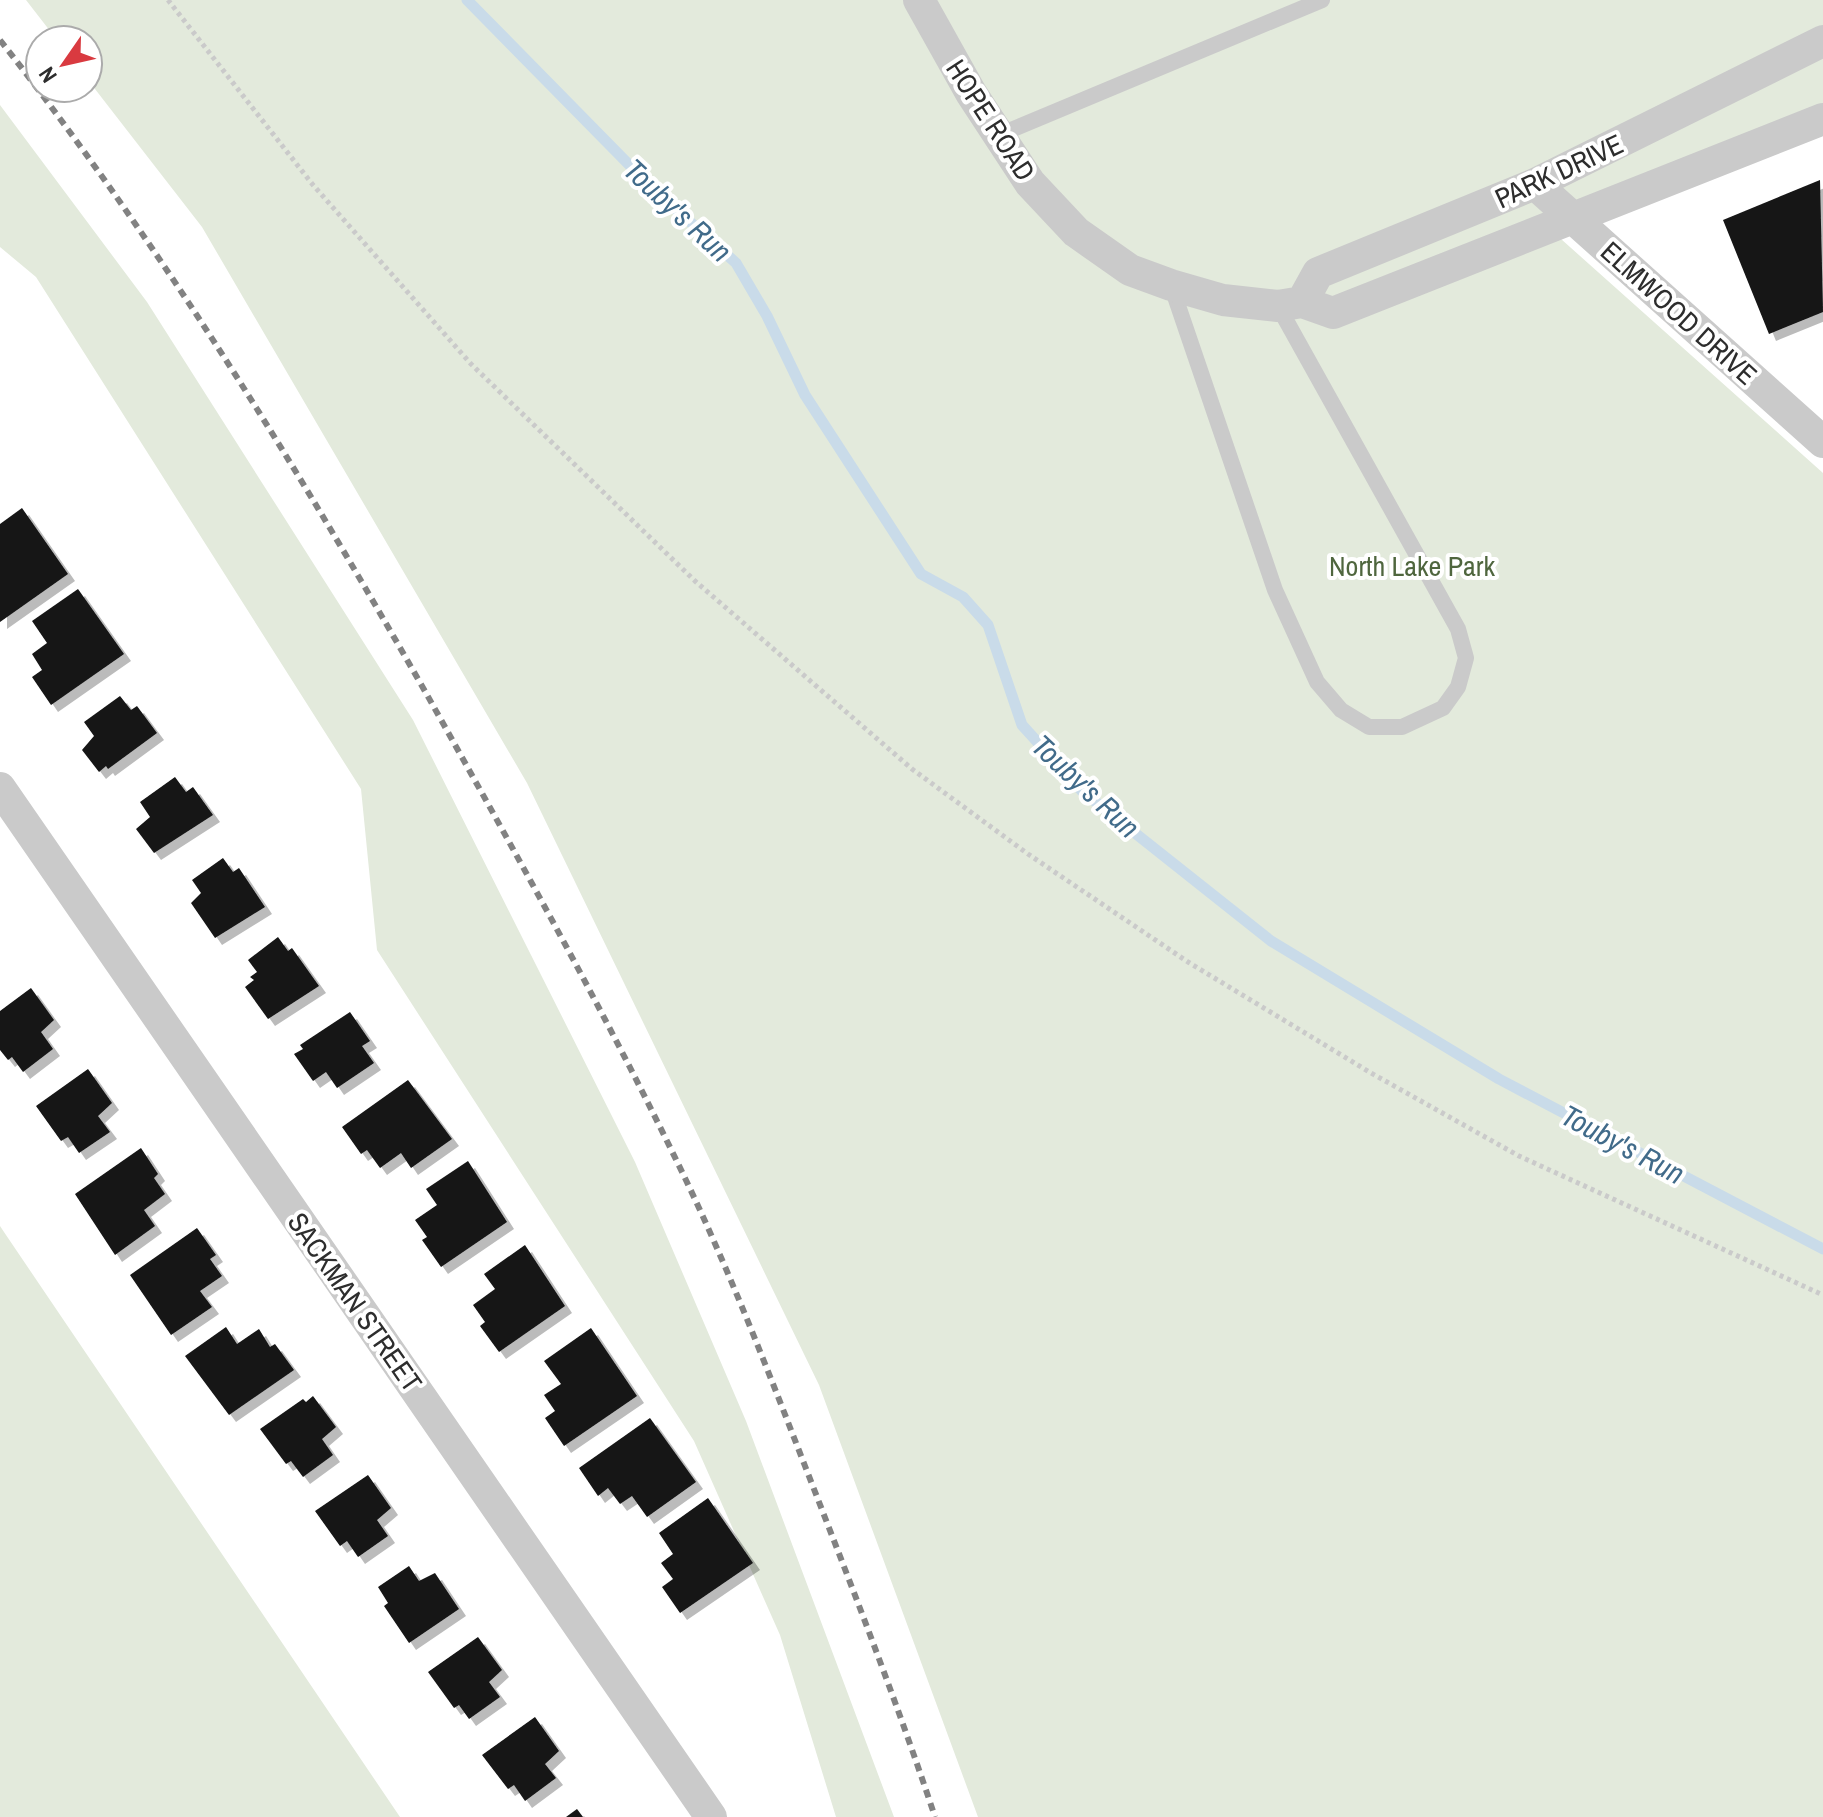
<svg xmlns="http://www.w3.org/2000/svg" width="1823" height="1817" viewBox="0 0 1823 1817" font-family="'Archivo Narrow',sans-serif">
<style>
.green{fill:#e3eadc}
.lines{fill:none;stroke-linecap:round;stroke-linejoin:round}
.stream{stroke:#c9dbe9;stroke-width:11}
.building{fill:#141414;filter:url(#shadow)}
.path{stroke:#cacaca;stroke-width:5;stroke-dasharray:4 4;stroke-linecap:butt}
.service{stroke:#cacaca;stroke-width:16}
.minor{stroke:#cacaca;stroke-width:32}
.rail{stroke:#828282;stroke-width:6;stroke-dasharray:8 6;stroke-linecap:butt}
.labels{text-anchor:middle;dominant-baseline:central;stroke-width:8;stroke-linejoin:round;paint-order:stroke}
.street-label{font-size:28px;fill:#2d2d2d;stroke:#fff}
.park-label{font-size:28px;fill:#4f663e;stroke:#fff}
.water-label{font-size:30px;font-style:italic;fill:#416b8a;stroke:#fff}
</style>
<defs>
<filter id="shadow"><feDropShadow dx="7" dy="7" stdDeviation="0" flood-color="#0004"/></filter>
</defs>
<rect width="100%" height="100%" fill="#fff"/>
<path class="green" d="M26,0h1797v135l-262,104 262,234v1344h-845l-159,-432 -292,-602 -325,-556 -114,-147v-40h-31z
M0,105l147,197 266,418 222,442 111,259 148,396h-58l-56,-182 -86,-194 -317,-491 -16,-161 -325,-512 -36,-30z
M0,1226l6,9 394,582h-400z"/>
<g class="lines">
<path class="stream" d="M467,0l184,187 85,76 31,53 38,79 116,179 42,23 25,28 34,100 60,66 189,150 228,138 324,170"/>
</g>
<path class="building" d="M1820,180l3,132 -54,22 -46,-114z
M22,508l46,66 -68,48v-98z
M78,589l46,65 -73,51 -19,-28 10,-7 -10,-16 15,-11 -15,-22z
M120,696l11,14 6,-4 20,27 -49,36 -2,-3 -7,6 -17,-22 12,-14 -10,-14z
M175,777l11,15 7,-5 20,28 -59,38 -18,-24 14,-12 -10,-15z
M223,858l10,14 6,-4 26,39 -50,31 -24,-35 10,-10 -9,-13z
M278,937l10,14 4,-3 27,38 -51,33 -23,-32 9,-7 -4,-3 7,-5 -9,-12z
M31,988l23,32 -13,12 12,17 -30,23 -11,-15 -4,3 -8,-10v-39z
M350,1012l20,29 -8,5 12,17 -37,25 -11,-16 -13,9 -19,-27 9,-5 -3,-4z
M88,1069l24,34 -14,13 12,16 -31,21 -11,-16 -7,4 -25,-35z
M408,1080l44,59 -41,29 -10,-15 -21,15 -13,-18 -6,4 -19,-27z
M141,1148l17,26 -4,4 11,16 -21,16 11,16 -40,29 -40,-61z
M468,1161l39,61 -66,45 -19,-27 5,-3 -12,-17 22,-15 -11,-16z
M197,1228l19,27 -6,4 12,17 -22,15 12,16 -41,28 -41,-60z
M525,1245l40,61 -66,46 -19,-26 5,-4 -12,-17 22,-16 -11,-15z
M226,1327l11,17 22,-15 11,18 5,-3 19,26 -65,45 -44,-59z
M591,1328l46,68 -73,50 -19,-28 10,-7 -11,-16 17,-11 -17,-23z
M313,1396l23,31 -14,12 11,16 -30,22 -12,-16 -5,3 -26,-35 43,-30 3,3z
M650,1418l46,64 -49,35 -15,-21 -12,8 -12,-16 -10,8 -19,-28z
M368,1475l23,33 -14,12 11,16 -30,21 -11,-16 -7,5 -25,-35z
M708,1498l45,65 -73,50 -18,-26 11,-8 -12,-16 12,-9 -14,-21z
M409,1566l10,15 16,-8 24,36 -50,34 -25,-37 4,-3 -10,-16z
M478,1637l24,33 -13,12 11,15 -31,22 -10,-14 -5,3 -26,-36z
M535,1717l24,34 -14,13 11,14 -31,23 -11,-16 -6,4 -26,-34z
M577,1809l6,8h-17z"/>
<g class="lines">
<path class="path" d="M168,0l145,185 158,179 224,217 217,188 116,85 160,108 183,111 148,83 304,139"/>
<path class="service" d="M999,135l323,-135
M1171,285l104,305 42,92 24,28 28,17h33l41,-19 15,-21 8,-29 -8,-29 -180,-323"/>
<path class="minor" d="M919,0l52,93 59,90 46,49 54,38 41,15 52,15 55,6 24,-4 31,11 490,-194
M1535,184l288,258
M1302,302l16,-29 217,-89 288,-143
M0,788l711,1029"/>
<path class="rail" d="M0,40c161,205 297,427 426,653 89,159 179,319 258,483 45,94 83,192 121,290 45,116 91,233 130,351"/>
</g>
<g class="labels">
<g class="street-label">
<text transform="translate(991 120) rotate(57)">HOPE ROAD</text>
<text transform="translate(1559 171) rotate(-25)">PARK DRIVE</text>
<text transform="translate(1679 313) rotate(42)">ELMWOOD DRIVE</text>
<text transform="translate(355 1302) rotate(55)">SACKMAN STREET</text>
</g>
<g class="park-label">
<text x="1412" y="566">North Lake Park</text>
</g>
<g class="water-label">
<text transform="translate(678 210) rotate(43)">Touby's Run</text>
<text transform="translate(1086 786) rotate(43)">Touby's Run</text>
<text transform="translate(1623 1144) rotate(28)">Touby's Run</text>
</g>
</g>
<g transform="translate(64 64) rotate(236)"><circle r="38" fill="#ffffff" stroke="#ababab" stroke-width="2"/>
<path d="M0-6L14 30L0 20L-14 30Z" fill="#d93a40"/>
<text y="-12" font-size="22" font-weight="bold" text-anchor="middle" fill="#2d2d2d">N</text>
</g>
</svg>
